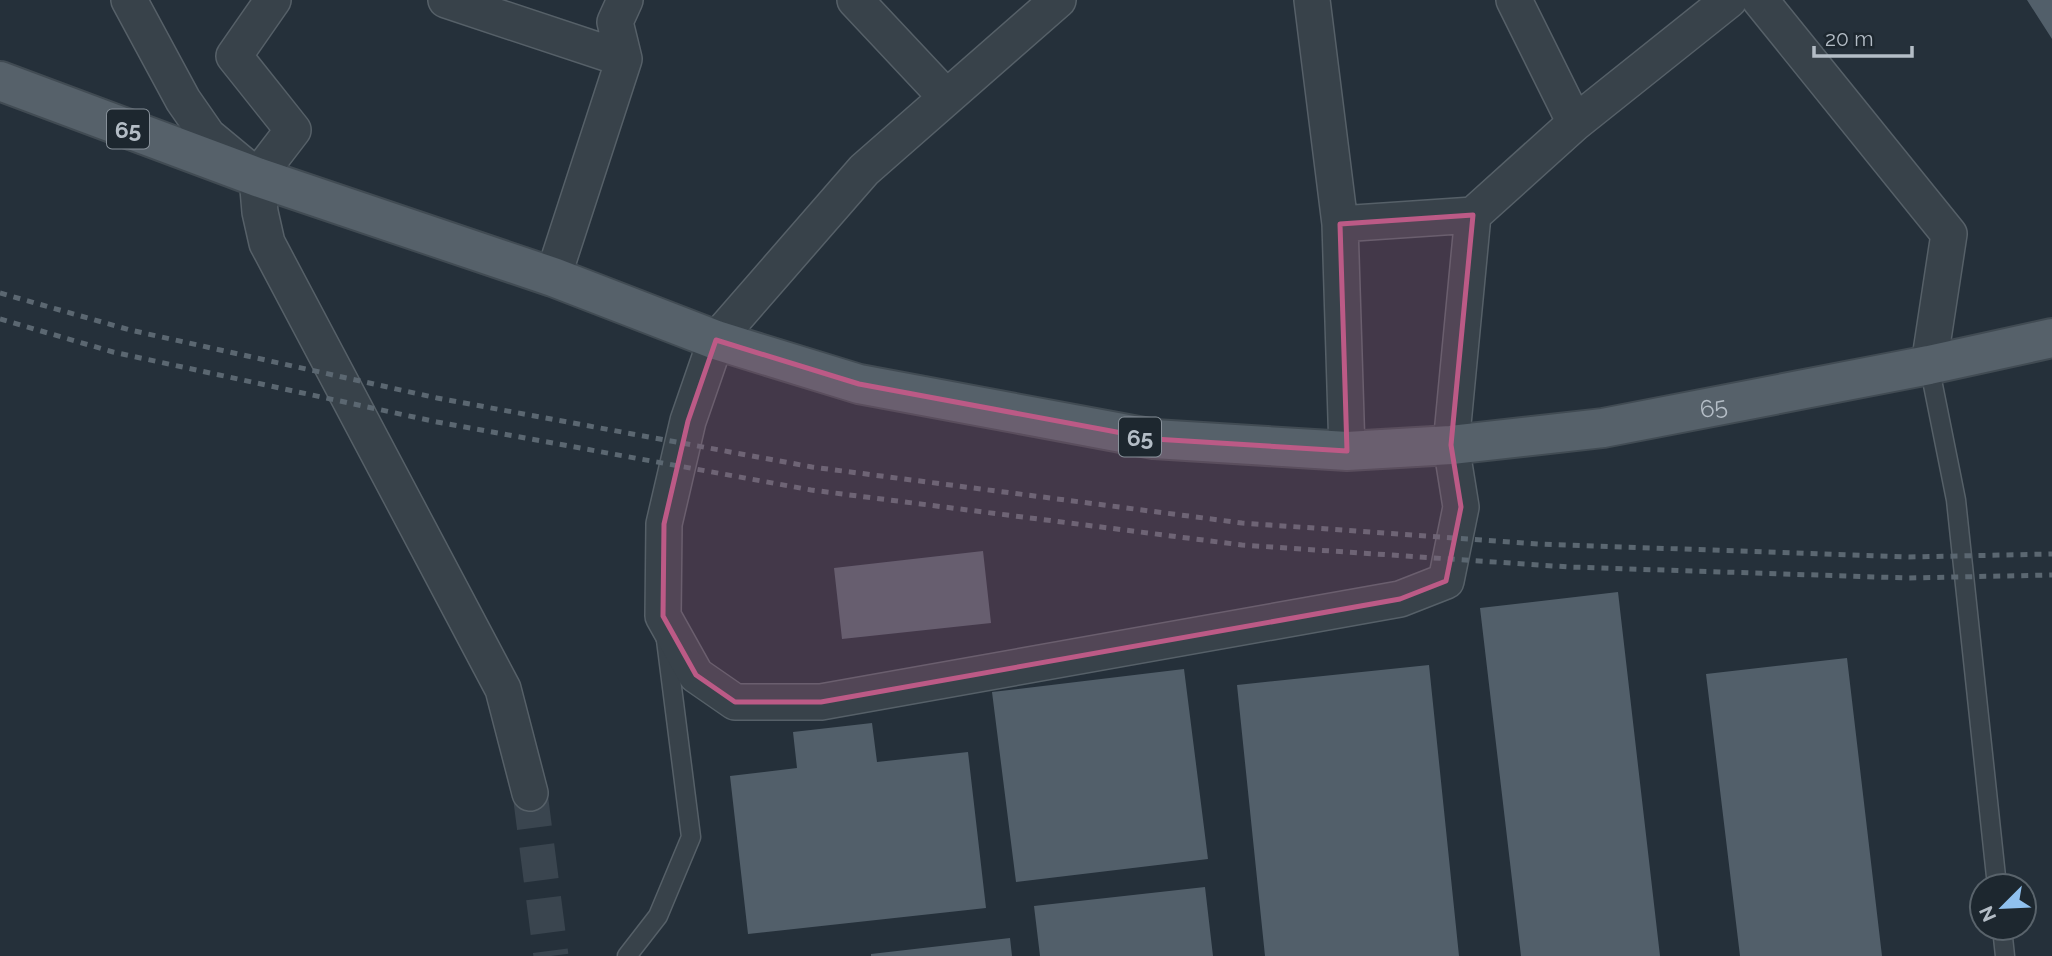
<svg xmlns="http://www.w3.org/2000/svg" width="2052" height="956" viewBox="0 0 2052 956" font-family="Raleway,sans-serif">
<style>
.building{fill:#525f6a}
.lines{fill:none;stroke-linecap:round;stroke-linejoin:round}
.minor-tunnel{stroke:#3a454f;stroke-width:35;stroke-dasharray:35 18;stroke-linecap:butt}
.service-casing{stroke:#566068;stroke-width:21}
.minor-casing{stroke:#566068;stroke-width:38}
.primary-casing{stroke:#414b53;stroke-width:42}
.service{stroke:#38424a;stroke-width:18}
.minor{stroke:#38424a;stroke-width:35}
.primary{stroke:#56616a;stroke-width:38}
.rail{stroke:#5b6771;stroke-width:5;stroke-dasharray:7 7;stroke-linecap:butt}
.marked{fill:#bc5a86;fill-opacity:0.2;stroke:#bc5a86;stroke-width:5;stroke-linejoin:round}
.labels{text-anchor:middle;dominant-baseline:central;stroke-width:5;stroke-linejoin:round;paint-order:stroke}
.shield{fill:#1d272f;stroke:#879099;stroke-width:2}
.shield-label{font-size:23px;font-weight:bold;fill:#b4bdc6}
.street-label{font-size:24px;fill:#b4bdc6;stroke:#1d272f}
</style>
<rect width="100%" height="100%" fill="#25303a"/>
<path class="building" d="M2027,0h25v39z
M983,551l8,72 -149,16 -8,-71z
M1618,592l42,364h-139l-41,-348z
M1847,658l35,298h-142l-34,-282z
M1429,665l30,291h-194l-28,-271z
M1184,669l24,190 -192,23 -24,-190z
M872,723l5,39 91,-10 18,156 -238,26 -18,-158 67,-8 -4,-36z
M1205,887l8,69h-173l-6,-50z
M1010,938l2,18h-141v-2z"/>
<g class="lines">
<path class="minor-tunnel" d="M530,793l21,163"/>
<defs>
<path id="service" d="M1929,365l27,135 41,386
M2002,928l3,28
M627,956l31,-40 33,-79 -25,-197"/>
<path id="minor" d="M129,0l54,100 25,36 41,34
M273,0l-39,56 59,74 -36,47 3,35 7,31 236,446 27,104
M446,0l178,59
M855,0l91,97
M1058,0l-194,170 -148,170 -28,81 -24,103 -1,92 33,59 39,27h86l579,-103 46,-18 15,-74 -10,-62 22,-230
M1312,0l28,224 7,227
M1514,0l61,123
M1760,0l189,234 -20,131
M1340,224l133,-9 102,-92 154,-123
M553,277l71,-218 -9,-37 10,-22"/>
<g id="primary">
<path id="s1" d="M0,81l257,96 296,100 163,63 143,44 295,55 193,12 104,-6 152,-17 326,-63 123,-27"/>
</g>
</defs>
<use href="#service" class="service-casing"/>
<use href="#minor" class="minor-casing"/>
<use href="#primary" class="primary-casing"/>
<use href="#service" class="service"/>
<use href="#minor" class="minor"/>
<use href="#primary" class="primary"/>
<path class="rail" d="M0,293l130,37 307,68 375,69 430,56 297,21 370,13 143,-3
M0,319l113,33 324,70 374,68 431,55 327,22 339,11 144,-3"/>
</g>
<path class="marked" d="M1473,215l-22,230 10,62 -15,74 -46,18 -579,103h-86l-39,-27 -33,-59 1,-92 24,-103 28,-81 143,44 295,55 193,12 -7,-227z"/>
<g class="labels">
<g class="shield">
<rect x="107" y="109.5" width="42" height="39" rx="5"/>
<rect x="1119" y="417.5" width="42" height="39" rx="5"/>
</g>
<g class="shield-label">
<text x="128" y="129">65</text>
<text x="1140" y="437">65</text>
</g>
<g class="street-label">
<text stroke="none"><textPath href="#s1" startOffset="1774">65</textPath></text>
</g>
</g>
<g transform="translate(2003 907) rotate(246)"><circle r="33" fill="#1d272f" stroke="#59636b" stroke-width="2"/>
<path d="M0-5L12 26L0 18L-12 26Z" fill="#90c1ef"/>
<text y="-10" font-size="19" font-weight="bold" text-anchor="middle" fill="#b4bdc6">N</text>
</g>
<path d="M1814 46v10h98v-10" fill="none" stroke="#b4bdc6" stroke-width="3.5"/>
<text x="1825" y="46" font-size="21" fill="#b4bdc6" stroke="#1d272f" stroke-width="5" paint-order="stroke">20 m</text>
</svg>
